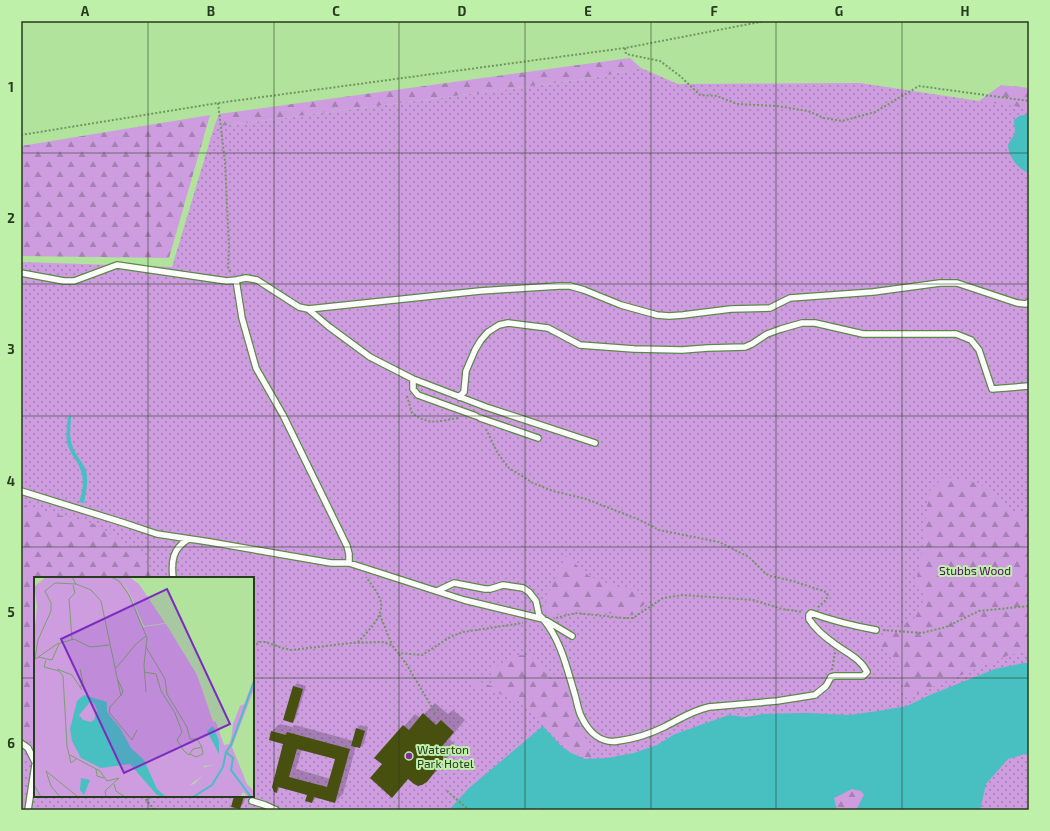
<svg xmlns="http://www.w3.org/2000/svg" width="1050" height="831" viewBox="0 0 1050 831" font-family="'Exo 2',sans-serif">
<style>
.grass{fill:url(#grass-dots);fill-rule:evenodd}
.forest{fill:url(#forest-firs)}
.water{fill:#48bfc1}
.shadow{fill:#0003;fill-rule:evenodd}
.building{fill:#48500f;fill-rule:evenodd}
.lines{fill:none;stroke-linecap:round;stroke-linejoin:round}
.lane-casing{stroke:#5c8947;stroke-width:8}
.path{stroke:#729563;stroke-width:2;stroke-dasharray:2 2;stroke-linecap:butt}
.lane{stroke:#fff;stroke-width:5.5}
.grid{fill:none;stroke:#283b1f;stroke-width:1;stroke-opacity:0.55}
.poi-dot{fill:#812e9c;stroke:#bef0a9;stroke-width:1.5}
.labels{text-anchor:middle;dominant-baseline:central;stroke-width:4;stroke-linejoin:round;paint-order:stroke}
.park-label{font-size:12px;fill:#57066d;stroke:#bef0a9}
.poi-label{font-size:12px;fill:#283b1f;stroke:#bef0a9;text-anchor:start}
.inset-river{fill:none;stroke:#48bfc1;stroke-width:2}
.inset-road{fill:none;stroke:#7aa06b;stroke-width:1}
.view{fill:#7b2cbf;fill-opacity:0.15;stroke:#7b2cbf;stroke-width:2}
.inset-edge{fill:none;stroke:#283b1f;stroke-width:2}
.neatline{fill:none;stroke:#283b1f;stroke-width:1.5}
.grid-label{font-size:13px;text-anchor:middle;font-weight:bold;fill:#283b1f}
</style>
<defs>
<pattern id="grass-dots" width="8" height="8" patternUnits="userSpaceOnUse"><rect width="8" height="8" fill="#cd9ddf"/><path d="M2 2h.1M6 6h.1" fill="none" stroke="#a681b4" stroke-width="1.8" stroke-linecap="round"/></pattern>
<pattern id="forest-firs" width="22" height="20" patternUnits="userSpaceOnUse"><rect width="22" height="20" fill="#cd9ddf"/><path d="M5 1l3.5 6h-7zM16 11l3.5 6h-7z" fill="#a681b4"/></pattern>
</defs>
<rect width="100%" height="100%" fill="#b1e39d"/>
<path class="grass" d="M641,68l37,16 182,-1 119,18 50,5v704h-1008v-548l151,5 42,-140 379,-49zM35,578h218v218h-218z"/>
<path class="forest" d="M630,58l11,10 -48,10 -379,49 5,-13z
M1001,85l28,3v20l-50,-7z
M210,115l-41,143 -148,-2v-110z
M943,477l36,6 33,30 17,-3v142l-20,3 -103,43 -7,-31 -24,-27 40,-22 11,-23 -11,-8 6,-28 8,-68z
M21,505l73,19 43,26 21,28h-123v149l-6,17 -8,-4z
M566,556l23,20 14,6 32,9 14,9 -16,15 -8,1 -30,-5 -22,-1 -28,7 2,-21z
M520,655l10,1 9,8 13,18 13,-4 27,80c-27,-3 -39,-24 -55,-42 -3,-4 -7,-9 -11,-11 -16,-10 -37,-14 -55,-20l1,-5 20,6 -1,-16 19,-12z
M851,789l10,2 3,4 -8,15h-19l-3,-12z"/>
<path class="water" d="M1029,114v59h-1c-11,-5 -19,-16 -20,-28l7,-12 -1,-13 5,-4z
M71,416c0,9 -2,17 0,25 2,10 8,17 13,25 6,11 2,26 0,37l-5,-1c5,-14 6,-26 -2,-40 -3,-5 -7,-10 -9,-16 -3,-9 -1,-19 0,-29z
M1024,663h5v90l-21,6 -22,25 -6,26h-124l8,-15 -3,-4 -9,-2 -18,9 3,12h-289l-11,-2 -13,2h-75l20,-22 74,-62 18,20 10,7 14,6 22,-1 27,-5 23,-8 18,-11 54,-19 17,2 17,-3 43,-1 43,2 29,-4 29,-5 23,-11 65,-26z"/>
<path class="shadow" d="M297,683l9,3 -10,32 -3,4 1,-35z
M435,703l13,11 5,-4 12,10 -16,19 5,4v6l-16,21 -12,12 -17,-4 -17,18 -9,-32 -7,-6 39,-44 5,4z
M280,724l13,3 2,-2 59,16 3,-12 3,-4 8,2 -4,17 -4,3 -4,-1 -13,48 -8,8 -18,-5 -5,5 -4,-8 -27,-7 -5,4 9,-47 -15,-4 2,-9zM302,749l34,9 -5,21 -35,-10z
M235,796h11l-3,8 -3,4z
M244,808l8,2h-10z"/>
<path class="building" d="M293,686l10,3 -10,34 -10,-3z
M423,713l13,12 5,-5 13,12 -16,19 5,4v6l-16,21 -5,3 -4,1 -4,-2 -6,-5 -16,19 -22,-20 12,-14 -8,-6 29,-33 6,5z
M356,728l9,3 -5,17 -9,-2z
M271,731l15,4 1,-3 63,17 -15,54 -21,-6 -2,6 -7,-2 2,-6 -29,-8 -1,6 -3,-1 -2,-5 11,-43 -14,-4zM297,749l38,10 -8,28 -38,-10z
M234,796h10l-4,13 -9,-2z"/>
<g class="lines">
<defs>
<path id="lane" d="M21,273l43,8h10l43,-16 110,16 9,-1 10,-2 11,2 42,27 9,2 172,-18 79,-5h11l14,4 37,15 36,10 12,1 14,-1 48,-6 39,-1 20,-10 83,-6 67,-9h17l60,20 9,1 3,-2
M236,280l6,38 14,50 27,47 64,131 2,8v9
M308,309l20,17 42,31 43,22 73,28 109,36
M413,379v10l5,6 58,21
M459,397l5,-5 2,-21 9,-21 6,-10 7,-8 11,-7 9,-2 40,5 32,17 54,4 48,1 26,-2 37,-1 7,-3 15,-10 14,-5 21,-6h13l48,11h93l15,6 8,10 13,39 37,-3
M480,418l58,20
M21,491l100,31 36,12 53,8 121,21h18l115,37 79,19 -4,-4 -3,-14 -7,-9 -6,-4 -20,-3 -13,4h-5l-31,-6 -17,8
M173,578c-2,-17 0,-29 14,-38
M543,619c18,21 24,50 32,76 2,7 3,16 7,23 7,14 19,26 36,23 15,-2 32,-7 46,-14 16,-8 27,-16 45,-20l68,-6 38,-6 11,-9 5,-9 4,-1h28l4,-4c-6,-13 -20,-19 -31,-27 -10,-7 -21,-16 -27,-26v-4l2,-2c22,8 43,13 65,17
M547,621l25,15
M21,743l7,5 7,14
M252,801l13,4 11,5
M28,810l7,-45"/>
</defs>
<use href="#lane" class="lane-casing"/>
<path class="path" d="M625,48l1,6 34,7 20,15 20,19 17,1 20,8 40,2 31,5 16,7 18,3 33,-9 44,-26 110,15
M218,103l7,59 4,85 -1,20 3,7
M21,135l197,-32 407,-55 140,-27
M407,396l5,17c18,13 26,8 47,5
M486,429l11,23 5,7 7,9 24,15 20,8 33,8 54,21 19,10 60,12 30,15 17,17 5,2 22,5 33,11 2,3 -2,5 -9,8
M380,615l12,30
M556,618l20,-5 47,5h10l30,-20 20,-3 70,5 29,9 21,3
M883,630l39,3 24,-6 33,-16 50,-5
M358,642c10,-11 28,-27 22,-43 -3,-8 -9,-15 -14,-22
M253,647l7,-5h6l16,6 10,2 59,-7 31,-1 10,3 6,8 24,2 30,-19 11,-4 60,-9
M399,654l8,11 29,49
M832,670l3,-18
M447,791l22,19
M143,796l12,14"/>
<use href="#lane" class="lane"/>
</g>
<path class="grid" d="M148,21v557M274,21v789M399,21v789M525,21v789M651,21v789M776,21v789M902,21v789M21,153h1008M21,284h1008M21,416h1008M21,547h1008M21,678h14M253,678h776M148,796v14"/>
<circle class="poi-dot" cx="409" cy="756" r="4"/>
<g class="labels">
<g class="park-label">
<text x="975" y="570">Stubbs Wood</text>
</g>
<g class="poi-label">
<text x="417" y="749">Waterton<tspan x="417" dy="14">Park Hotel</tspan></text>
</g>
</g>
<g transform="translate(34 577)">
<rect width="220" height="220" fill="#b1e39d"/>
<path d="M16,0h69l4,2 20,48 21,-3 33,51 20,58 5,22 -9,10 -9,1 -2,10 -17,13 -2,8h-149v-168l9,-34 -4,-11zM210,127l-6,20 -7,18 2,-18 7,-18z" fill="#cd9ddf"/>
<path d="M12,0h4l-11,7 4,11 6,8v12l-11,24 -4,1 3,-34 -3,-22 1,2zM85,0h10l10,7 26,39 -21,3 -21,-47zM36,3l4,13 -5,1 -3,-6 -3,3v19l-5,14 3,-29 -4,-11zM44,8l13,5 9,11 6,32 -4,13h-7l-11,-6 -10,-3 -4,-37 9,-11zM130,47h2l31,51 -4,-5zM24,53v7l3,4 -4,1 -13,10 1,-11zM220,101v11l-22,58 15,37 7,7v6h-6l-5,-5 -3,5h-69l-11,-6 -11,-25 -17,-19 6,-8 8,4 17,-4 -1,11 4,9 -6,3 7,18 13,9 14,-5 8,-8 -4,-7 15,-4 9,-10 -9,-34 3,1 8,23 5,-1zM75,113l6,5 -1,7 -8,8z" fill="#cd9ddf"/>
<path d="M56,125l4,1 3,7 -3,10 -3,2 -8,-2 -4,-5z" fill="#cd9ddf"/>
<path d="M50,118l23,7v10l13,16 11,20 13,12 13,29 9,8 -9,-2 -27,-31 -29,4 -20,-10 -9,-17 -2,-12 7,-28zM56,125l4,1 3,7 -3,10 -3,2 -8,-2 -4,-5zM179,149l6,15v13l-12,-23zM47,201l9,2 -6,15 -4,-5z" fill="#48bfc1" fill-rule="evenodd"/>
<path class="inset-river" d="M159,220l19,-12 11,-18 3,-15M217,220l-20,-27 2,-12 -7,-6 5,-7 23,-63"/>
<path class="inset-road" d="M77,0l8,4 10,14 18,43 -1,9 19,32 2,15 20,33 3,12h7l5,8 -9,2 -4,6 -5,-4 -7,-11 5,-8 -7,-19 -14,-22 -5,-17 -12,-2M42,7l15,6 10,11 20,95 2,-5 -5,-11M38,62l-3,-40 6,-6 -2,-8M4,80l14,3 7,-16M1,82l3,-19 13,-29v-8l-6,-12 10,-8 21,1 -4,-7M0,83l23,-16 17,-5 16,8 19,-2M12,83l-2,7 15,4 4,5 4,70 4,17 5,-4M82,91l20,-24 10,-8M23,92l15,6 10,15M46,92l3,14 -3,5M112,115l-2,-27 2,-18M86,119l-10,11 -1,5 23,28 5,-10M156,177l6,3 7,-3 -1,-6M36,178l30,16 7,10 12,-3 -14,13 1,6M62,192l1,7 7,2M80,207l2,7 9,6M0,208l7,12M26,220l-9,-11 -5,-15 32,26"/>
<path class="view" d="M133,12l63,135 -106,49 -63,-134z"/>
<rect width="220" height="220" class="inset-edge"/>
</g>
<rect width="1050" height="831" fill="none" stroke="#bef0a9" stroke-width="44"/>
<rect x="22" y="22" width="1006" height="787" class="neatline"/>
<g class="grid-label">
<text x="85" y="16">A</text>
<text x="211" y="16">B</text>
<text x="336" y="16">C</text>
<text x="462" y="16">D</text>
<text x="588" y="16">E</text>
<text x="714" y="16">F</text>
<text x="839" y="16">G</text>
<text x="965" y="16">H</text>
<text x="11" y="92">1</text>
<text x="11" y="223">2</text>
<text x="11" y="354">3</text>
<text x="11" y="486">4</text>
<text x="11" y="617">5</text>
<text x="11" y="748">6</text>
</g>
</svg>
